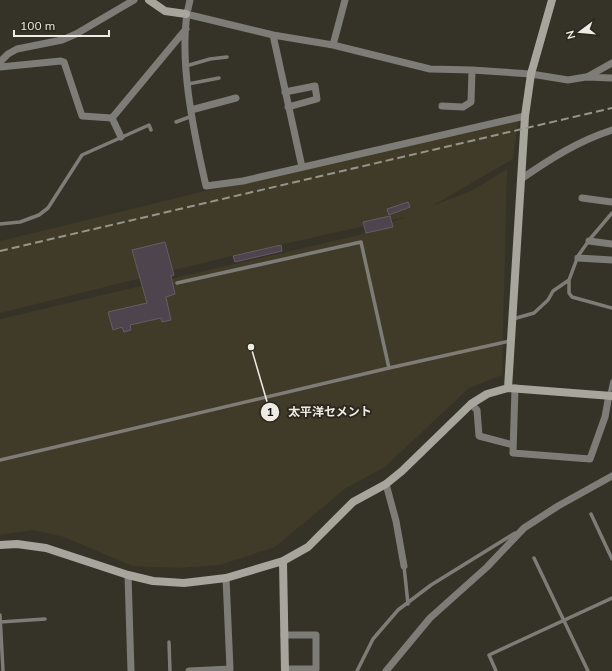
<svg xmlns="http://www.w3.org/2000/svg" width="612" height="671" viewBox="0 0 612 671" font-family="Mulish,'Noto Sans JP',sans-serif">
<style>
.built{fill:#403a28}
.building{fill:#4d444d;stroke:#665c65}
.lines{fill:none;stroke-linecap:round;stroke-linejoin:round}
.lane{stroke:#7d7c76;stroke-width:3.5}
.street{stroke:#7d7c76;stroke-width:7}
.secondary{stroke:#a8a59c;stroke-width:8}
.rail{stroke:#97948b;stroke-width:2;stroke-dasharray:8 4;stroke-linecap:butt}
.leader{fill:none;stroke:#eeebe4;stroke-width:1.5}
.callout-dot{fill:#eeebe4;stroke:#2b281d;stroke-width:1.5}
.mark-label{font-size:12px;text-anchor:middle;font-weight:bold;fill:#111}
.callout-label{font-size:12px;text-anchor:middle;font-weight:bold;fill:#eeebe4;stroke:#2b281d;stroke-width:4;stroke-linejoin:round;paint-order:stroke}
</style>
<rect width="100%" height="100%" fill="#353227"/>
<path class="built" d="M519,115l-6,44 -81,47 41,-16 34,-21 -5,206 -33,13 -84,79 -39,21 -71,59 -55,18 -41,3 -47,-2 -68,-29 -31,-7 -33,5v-216l359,-84 46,-18 -174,39 -231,57v-72z"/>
<path class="building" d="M408,202l2,5 -21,8 -2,-6z
M390,216l3,11 -27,6 -3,-11z
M165,242l9,33 -3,1 4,18 -9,3 5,23 -9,2 -1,-4 -31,7 1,5 -7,2 -2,-5 -9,3 -5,-18 39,-9 -15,-53z
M281,245l1,6 -47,11 -2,-6z"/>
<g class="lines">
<path class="lane" d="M186,66l24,-7 17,-2
M188,84l31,-6
M176,122l16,-6
M0,224l20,-2 19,-7 9,-7 34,-53 67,-30 2,5
M569,280v13l3,4 40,11
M177,283l184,-41 28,126
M513,319l21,-6 14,-13 5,-9 16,-11 9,-24 12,-17 22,-26
M609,395l3,-14
M0,460l389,-92 121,-27
M591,514l21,45
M534,558l54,113
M404,566l4,38
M0,615l3,56
M0,622l45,-3
M169,642l1,29
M357,671l16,-32 25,-29 33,-25 84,-52
M496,671l-7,-16 123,-57"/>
<path class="street" d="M190,0c-14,51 4,134 16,186l37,-5 282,-65
M186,14l87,21 60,10 97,24 42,1 59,4 37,6 18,-3 26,1
M273,35l29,132
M333,45l12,-45
M0,62l8,-8 9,-5 45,-9 14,-6 58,-34
M0,67l61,-6 3,1 18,54 30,2 9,19
M587,77l25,-14
M285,92l30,-6 2,13 -29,8
M442,106l21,1 8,-5 1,-32
M191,110l45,-12
M112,118l74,-89
M521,179c29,-20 57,-38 91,-49
M582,198l30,4
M589,241l23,3
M578,258l34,2
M515,388l-2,65 77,6 15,-42 4,-22
M471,404l6,6 2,26 34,9
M386,484l10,37 8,45
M128,575l3,96
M284,635h32v34h-31
M189,671l41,-2 -4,-91
M386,671l44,-53 57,-51 37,-39 34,-22 54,-30"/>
<path class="secondary" d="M149,0l16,11 21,3
M508,388l17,-272 6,-42 21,-74
M0,545l17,-1 29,4 82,27 25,6 31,2 42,-5 57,-17 25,-14 45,-45 33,-18 16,-13 69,-67 16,-10 21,-6 104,8
M283,561l2,110"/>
<path class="rail" d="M0,251l612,-143"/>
</g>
<path class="leader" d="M251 347L270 412"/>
<g class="callout-dot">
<circle cx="251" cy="347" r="4"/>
<circle cx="270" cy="412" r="10"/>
</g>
<g class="mark-label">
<text x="270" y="416">1</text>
</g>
<g class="callout-label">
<text x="330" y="416">太平洋セメント</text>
</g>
<g transform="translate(580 32) rotate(254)" stroke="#2b281d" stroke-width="3" paint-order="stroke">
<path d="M0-3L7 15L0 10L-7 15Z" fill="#eeebe4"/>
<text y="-6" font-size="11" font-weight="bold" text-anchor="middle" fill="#eeebe4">N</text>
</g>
<path d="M14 30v6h95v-6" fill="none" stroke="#eeebe4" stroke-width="2"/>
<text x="20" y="30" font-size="12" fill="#eeebe4" stroke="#2b281d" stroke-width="3" paint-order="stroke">100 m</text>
</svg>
